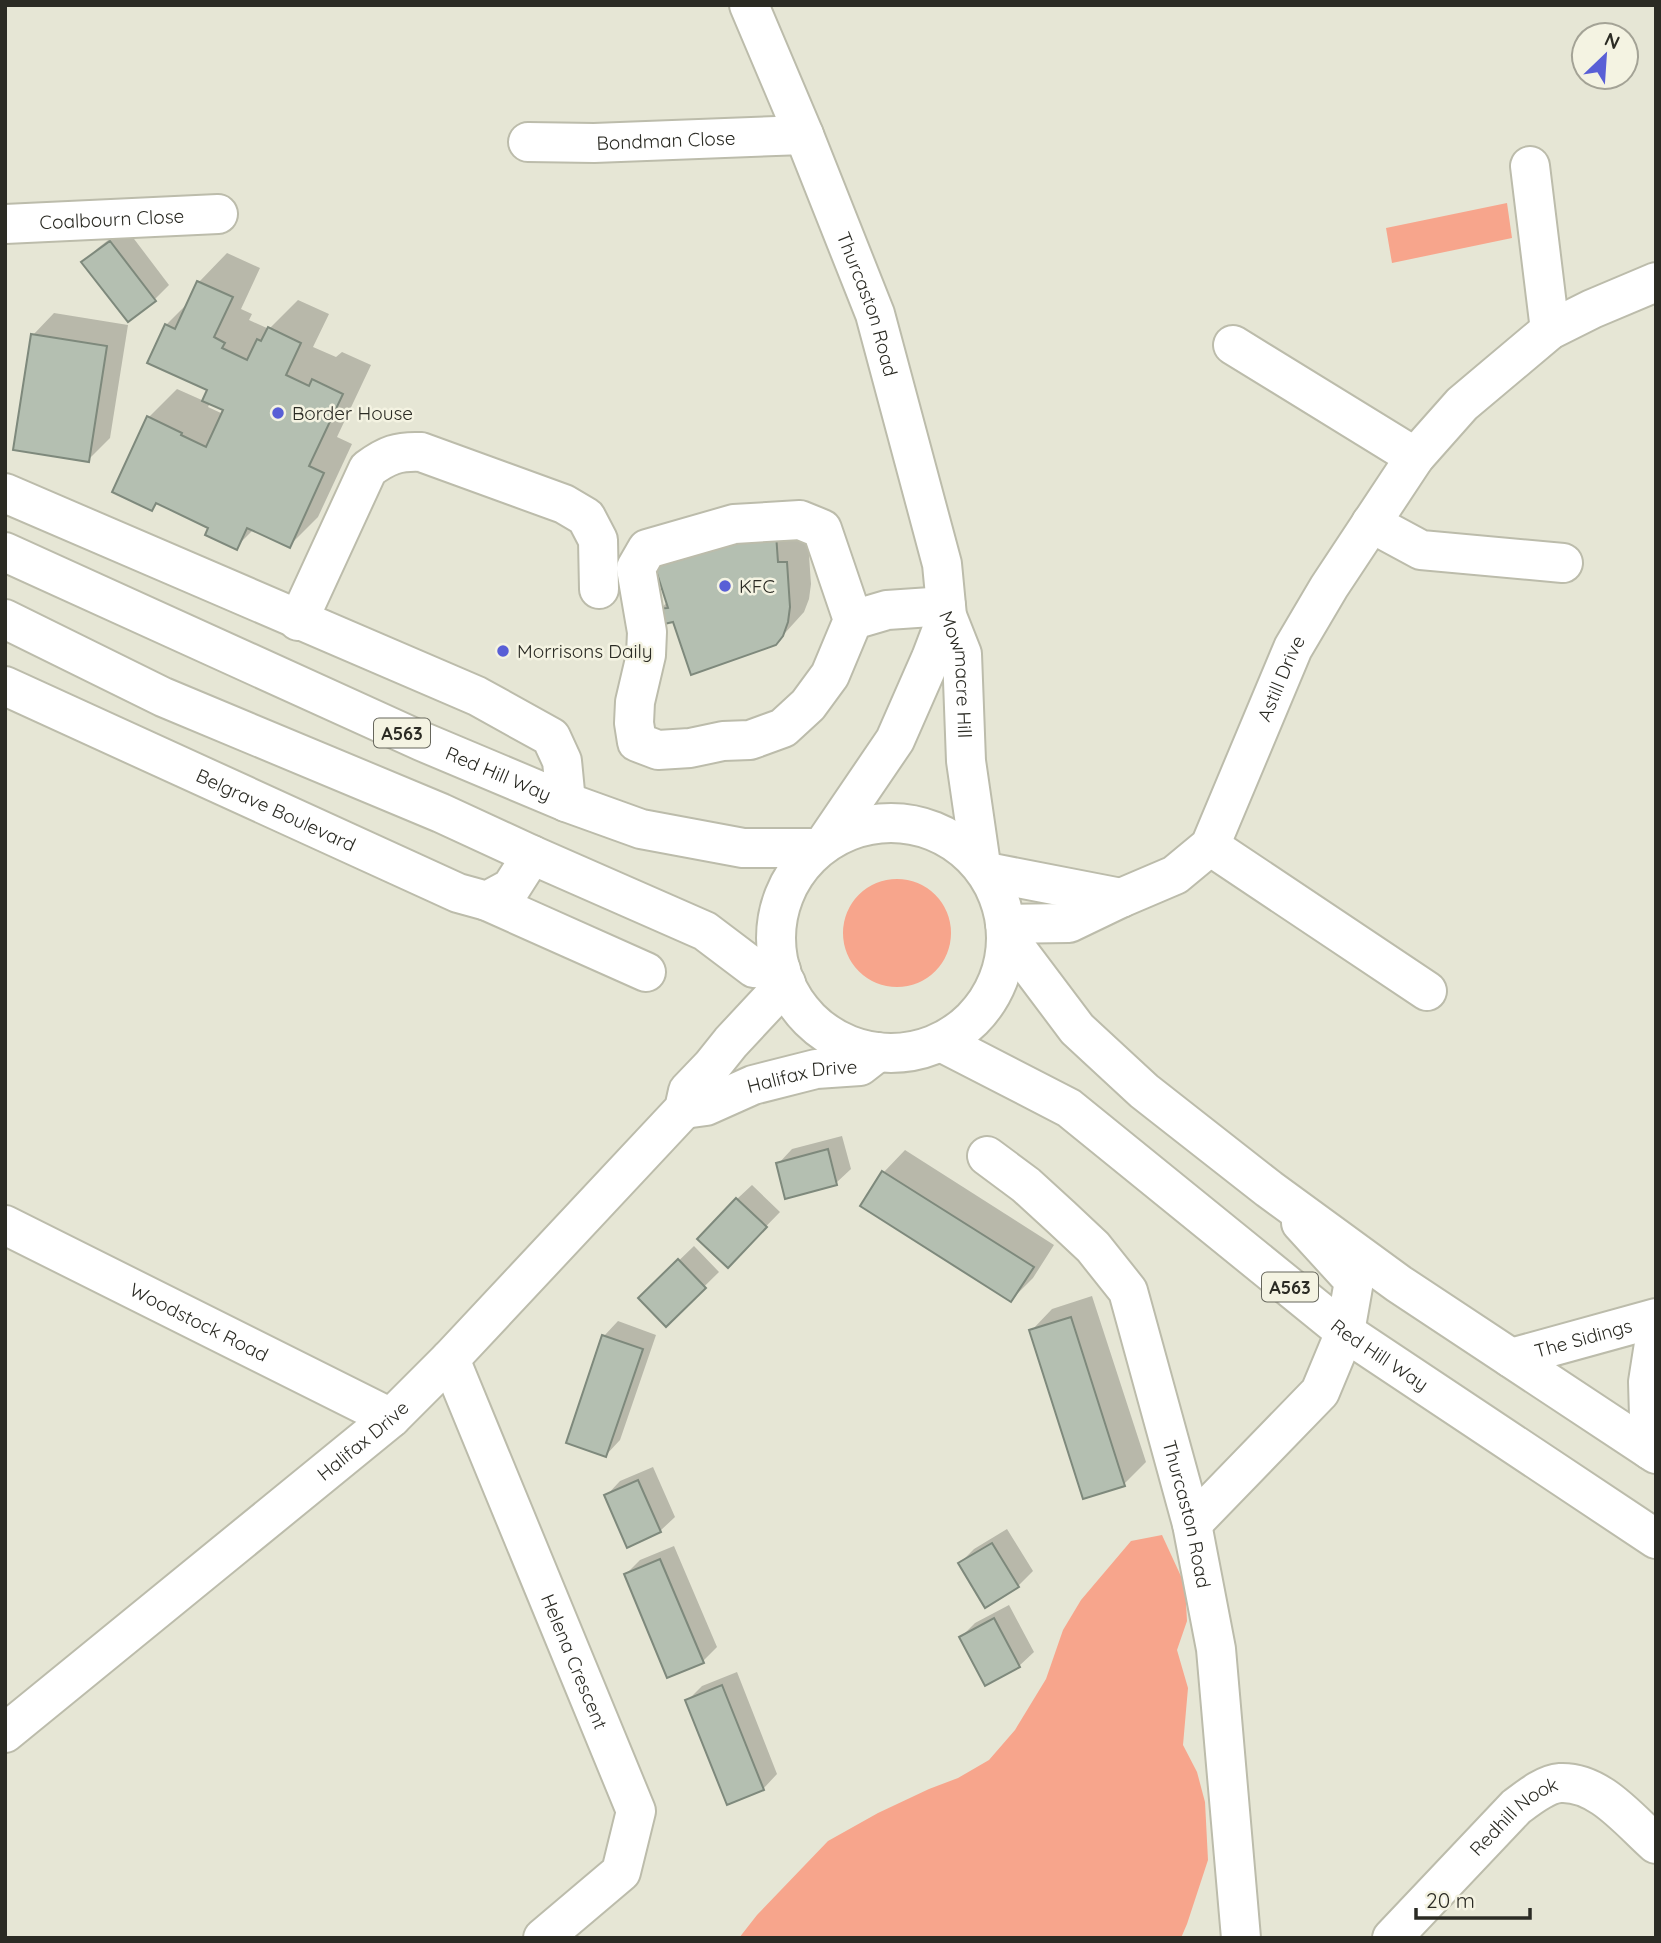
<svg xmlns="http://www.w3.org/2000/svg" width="1661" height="1943" viewBox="0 0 1661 1943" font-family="Quicksand,sans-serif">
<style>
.green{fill:#f7a58c}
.shadow{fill:#0003;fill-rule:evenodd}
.building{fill:#b4bfb1;stroke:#7e897c;stroke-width:2}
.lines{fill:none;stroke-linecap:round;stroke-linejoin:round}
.minor-casing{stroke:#bcbcab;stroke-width:42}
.highway-casing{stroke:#bcbcab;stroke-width:42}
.minor{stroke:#fff;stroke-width:38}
.highway{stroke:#fff;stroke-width:38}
.poi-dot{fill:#595fd6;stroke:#f4f3e2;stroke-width:2.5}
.labels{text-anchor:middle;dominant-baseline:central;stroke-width:5;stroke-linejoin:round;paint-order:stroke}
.shield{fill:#f4f3e2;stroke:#67675d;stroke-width:2}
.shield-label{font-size:18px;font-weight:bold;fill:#2b2b24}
.street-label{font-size:19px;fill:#2b2b24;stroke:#f4f3e2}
.poi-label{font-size:19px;fill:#2b2b24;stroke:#f4f3e2;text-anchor:start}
</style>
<rect width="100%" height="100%" fill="#e6e6d5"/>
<path class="green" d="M1507,203l5,35 -120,25 -6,-35z
M843 933a54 54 0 1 1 108 0a54 54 0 1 1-108 0Z
M1162,1535l23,50 2,36 -10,29 11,38 -5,57 14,27 8,30 3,58 -21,64 -6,14h-442l18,-23 71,-74 50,-28 51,-24 29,-11 31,-18 26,-30 31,-51 17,-49 18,-30 50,-59z"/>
<path class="shadow" d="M125,227l44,58 -14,14 -71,-37 14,-14z
M227,253l33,15 -19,41 11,5 -3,6 20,9 29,-29 31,14 -16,33 23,10 6,-5 29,13 -34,72 15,7 -34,73 -29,29 -35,-17 -18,18 -26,-20 -52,-24 -6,6 -3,-92 28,-28 27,12 5,-11 -43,-65 23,-23 10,-20zM210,403l15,7 -2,4 -15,-7z
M54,313l74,12 -18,113 -22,22 -55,-125z
M797,513l2,29 9,-1 3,43 -2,15 -5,13 -29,32 -101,-24 -14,-10 8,-9z
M842,1136l9,33 -15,14 -58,-19 14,-15z
M905,1150l149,95 -21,33 -22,22 -149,-95 22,-33z
M752,1185l28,27 -38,39 -5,-52z
M694,1246l25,26 -53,52 -26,-26z
M1092,1296l54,166 -22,22 -93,-153 21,-22z
M618,1321l38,14 -36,105 -14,15 -2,-119z
M653,1467l22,50 -15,14 -54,-35 14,-15z
M1007,1529l26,42 -15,15 -33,20 -25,-43 14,-14z
M674,1546l43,101 -14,14 -77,-87 14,-14z
M1009,1605l25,47 -15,14 -58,-29 14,-14z
M737,1672l40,102 -14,15 -76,-88 15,-15z"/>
<path class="building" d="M110,241l46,60 -28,21 -47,-60z
M197,281l36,16 -19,40 11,6 -3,5 25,12 10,-21 4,2 7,-14 33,16 -15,32 23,11 3,-7 31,15 -34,72 15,7 -34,75 -43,-20 -10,22 -32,-15 3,-7 -52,-25 -4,8 -40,-19 35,-76 35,17 -1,2 25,12 17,-37 -21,-9 5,-11 -60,-27 18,-39 10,5z
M31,334l76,12 -18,116 -76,-12z
M776,534l2,28h9l3,45 -2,15 -5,14 -7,9 -85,30 -18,-53 -13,3 -2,-16 10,-1 -14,-44 85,-27z
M828,1149l9,36 -52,14 -9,-36z
M882,1171l152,96 -23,35 -151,-96z
M736,1198l31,29 -39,41 -31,-29z
M678,1259l28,29 -40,39 -28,-29z
M1071,1317l54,169 -42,13 -54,-169z
M602,1335l41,14 -37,108 -40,-14z
M638,1480l23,52 -34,16 -23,-53z
M992,1543l27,44 -34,21 -27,-45z
M660,1559l44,104 -37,15 -43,-104z
M994,1618l26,49 -35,19 -26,-49z
M722,1685l42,105 -37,15 -42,-105z"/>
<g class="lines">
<defs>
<g id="minor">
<path id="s1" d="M749,5l55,130 71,179 67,250 5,52 15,38 4,107 15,104"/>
<path id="s2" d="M528,142l66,1 210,-8"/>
<path d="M1530,166l20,164"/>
<path id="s3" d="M5,224l213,-10"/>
<path d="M1233,345l182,112"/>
<path d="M5,493l472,203 74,41 11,24 4,41"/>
<path d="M1371,523l50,27 142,13"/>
<path d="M853,620l-31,-91 -22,-9 -66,4 -87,25 -11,19 11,64 -1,23 -11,47 -1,21 3,19 21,8 32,-2 33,-7 27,-1 33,-12 25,-23 22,-30 23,-55 34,-10 59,-4"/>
<path d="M298,621l70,-152c19,-14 30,-18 53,-17l143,52 22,13 12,23 1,49"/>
<path id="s4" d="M5,686l453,207 29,8 24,-13 21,-33"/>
<path d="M825,843l70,-103 36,-82 16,-42"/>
<path d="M1210,846l217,145"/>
<path d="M987,872l134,26"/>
<path d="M487,901l159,71"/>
<path id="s5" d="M1005,924l64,-1 52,-25 54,-23 35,-29 83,-198 36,-61 86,-130 47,-53 88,-74 42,-21 64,-27"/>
<path id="s6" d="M684,1109l22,-3 47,-21 63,-16 44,-3 18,-14"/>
<path id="s7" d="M987,1156l39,29 35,32 32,30 35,44 64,233 24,125 25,289"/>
<path id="s8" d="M5,1225l386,193"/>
<path id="s9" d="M1511,1358l145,-40"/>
<path id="s10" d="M450,1359l186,452 -15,61 -78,66"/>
<path d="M1650,1450l-2,-68 8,-51"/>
<path d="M1192,1524l128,-132 25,-60 9,-51 -53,-58"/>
<path id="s11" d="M5,1733l386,-315 59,-59 234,-250 4,-18 23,-24 20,-25 55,-59"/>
<path id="s12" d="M1392,1938l124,-131c12,-9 29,-23 44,-24 39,-2 69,37 96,61"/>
</g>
<g id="highway">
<path id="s13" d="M5,552l416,189 145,61 75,27 102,19h75"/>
<path d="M5,619l158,78 278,116 91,42 173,76 49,37 27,2"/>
<circle cx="891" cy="938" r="115"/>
<path d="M1007,936l70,93 67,62 125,98 130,95 257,170"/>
<path id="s14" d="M941,1042l128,66 276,224 311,207"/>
</g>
</defs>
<use href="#minor" class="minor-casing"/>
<use href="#highway" class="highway-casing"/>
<use href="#minor" class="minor"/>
<use href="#highway" class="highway"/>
</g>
<g class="poi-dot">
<circle cx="278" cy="413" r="7"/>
<circle cx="725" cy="586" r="7"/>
<circle cx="503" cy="651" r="7"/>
</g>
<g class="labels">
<g class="shield">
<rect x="374" y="718.5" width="56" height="29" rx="5"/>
<rect x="1262" y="1272.5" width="56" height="29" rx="5"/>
</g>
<g class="shield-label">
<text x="402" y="733">A563</text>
<text x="1290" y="1287">A563</text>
</g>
<g class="street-label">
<text stroke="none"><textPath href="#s2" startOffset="138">Bondman Close</textPath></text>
<text stroke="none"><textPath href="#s3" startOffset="107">Coalbourn Close</textPath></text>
<text stroke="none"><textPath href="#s1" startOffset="322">Thurcaston Road</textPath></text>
<text stroke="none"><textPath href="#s5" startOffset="408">Astill Drive</textPath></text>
<text stroke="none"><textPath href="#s1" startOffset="705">Mowmacre Hill</textPath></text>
<text stroke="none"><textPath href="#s13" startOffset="541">Red Hill Way</textPath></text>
<text stroke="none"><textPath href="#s4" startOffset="298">Belgrave Boulevard</textPath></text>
<text stroke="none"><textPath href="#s6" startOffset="124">Halifax Drive</textPath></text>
<text stroke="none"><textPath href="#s8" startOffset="217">Woodstock Road</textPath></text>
<text stroke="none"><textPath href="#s9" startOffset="75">The Sidings</textPath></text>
<text stroke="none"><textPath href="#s14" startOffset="541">Red Hill Way</textPath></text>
<text stroke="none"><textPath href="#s11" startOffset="462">Halifax Drive</textPath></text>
<text stroke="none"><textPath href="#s7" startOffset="427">Thurcaston Road</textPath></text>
<text stroke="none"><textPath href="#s10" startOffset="327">Helena Crescent</textPath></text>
<text stroke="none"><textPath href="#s12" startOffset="173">Redhill Nook</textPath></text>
</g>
<g class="poi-label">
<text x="292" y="413">Border House</text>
<text x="739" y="586">KFC</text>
<text x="517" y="651">Morrisons Daily</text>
</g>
</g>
<rect width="1661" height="1943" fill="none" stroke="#2b2b24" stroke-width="14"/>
<g transform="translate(1605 56) rotate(25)"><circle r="33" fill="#f4f3e2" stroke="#a4a396" stroke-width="2"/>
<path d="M0-5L12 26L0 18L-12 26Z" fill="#595fd6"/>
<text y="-10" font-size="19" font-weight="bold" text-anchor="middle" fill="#2b2b24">N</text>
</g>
<path d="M1416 1908v10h114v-10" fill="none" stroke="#2b2b24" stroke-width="3.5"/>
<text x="1426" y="1908" font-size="21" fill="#2b2b24" stroke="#f4f3e2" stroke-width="5" paint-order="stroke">20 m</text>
</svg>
